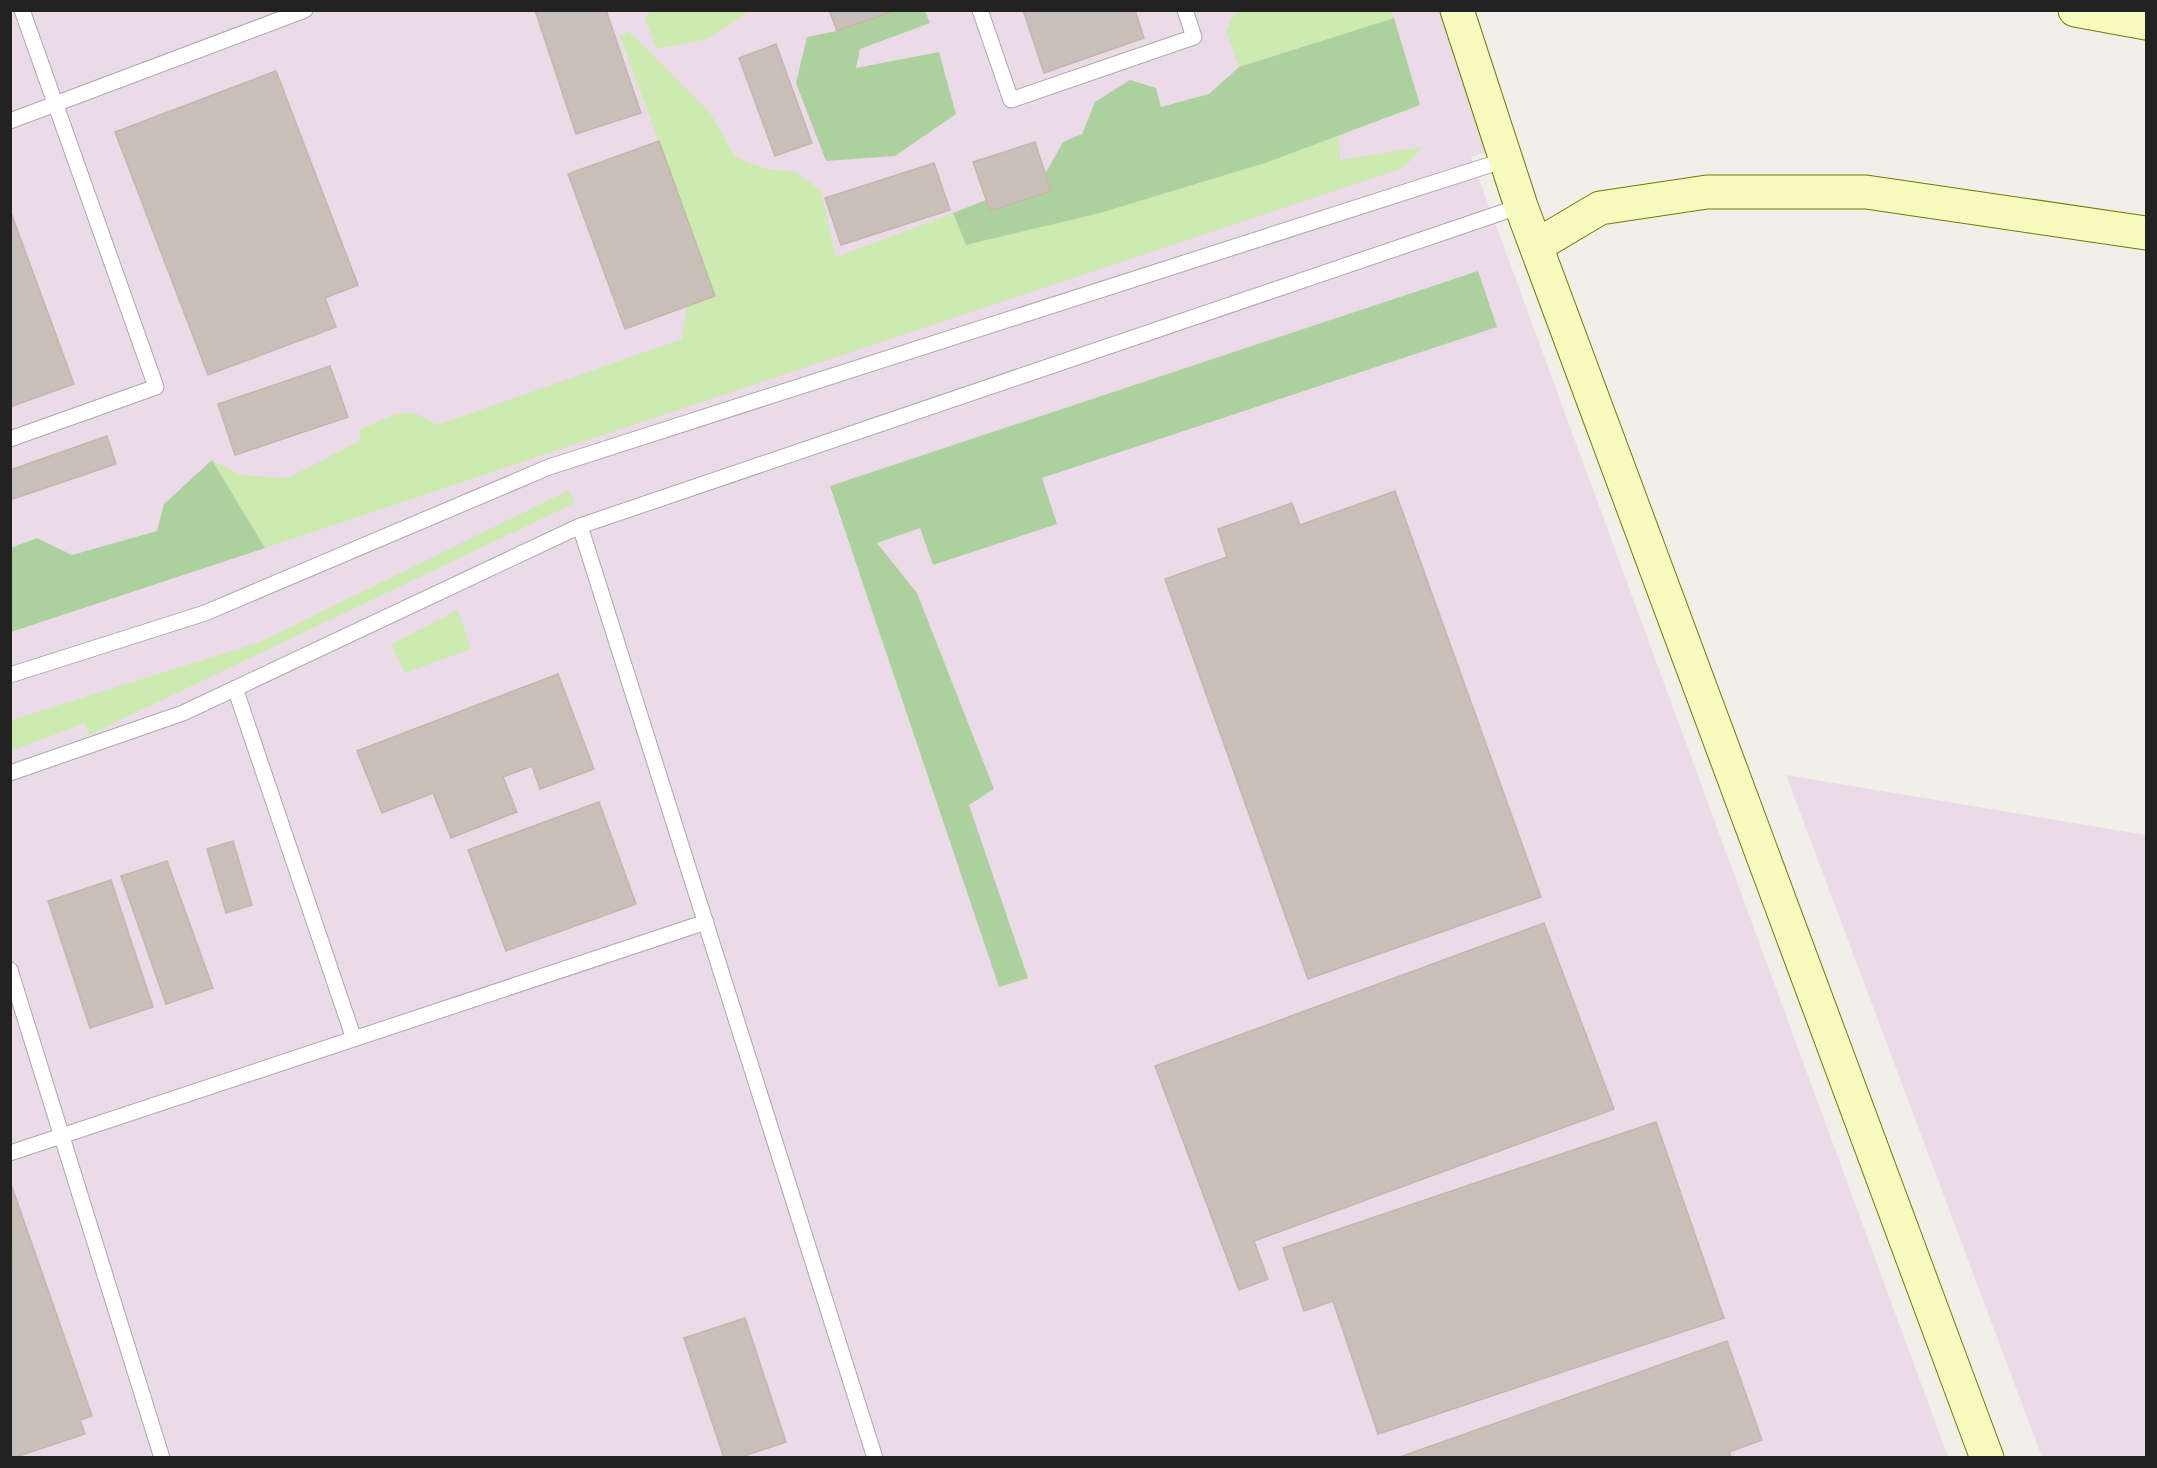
<svg xmlns="http://www.w3.org/2000/svg" width="2157" height="1468" viewBox="0 0 2157 1468" font-family="'Asap Condensed',sans-serif">
<style>
.industrial{fill:#ebdbe8}
.grass{fill:#cdebb0}
.forest{fill:#add19e}
.building{fill:#c7bfb8;stroke:#c4b6ab;stroke-width:1.5}
.lines{fill:none;stroke-linecap:round;stroke-linejoin:round}
.lane-casing{stroke:#a9a9a9;stroke-width:17}
.secondary-casing{stroke:#707d05;stroke-width:35}
.lane{stroke:#fff;stroke-width:15}
.secondary{stroke:#f7fabf;stroke-width:33}
</style>
<rect width="100%" height="100%" fill="#f2efe9"/>
<path class="industrial" d="M10,11h1441l49,136 -29,10 477,1300h-1937z
M1786,775l360,60v622h-104z"/>
<path class="grass" d="M1391,10l3,8 -155,49 -13,-36 8,-17 7,-3z
M651,11h99l-42,28 -52,10 -11,-31z
M629,31l82,83 24,43 32,12 29,3 25,19 15,66 117,-44 13,32c127,-30 252,-63 373,-111l1,26 83,-13 -20,21 -1138,380 -53,-88 28,15 48,3 71,-37 2,-12c32,-13 45,-27 76,-4l245,-86 5,-33 28,-10 -95,-260z
M569,490l6,13 -486,232 -4,-12 -74,28v-31l249,-78z
M458,610l13,39 -66,24 -14,-29z"/>
<path class="forest" d="M890,11h35l5,12 -70,26 -4,19 83,-16 17,62 -61,42 -69,5 -30,-78 11,-46 30,-6z
M1394,18l26,87 -155,58 -165,50 -134,32 -13,-32 33,-13 4,11 55,-37 18,-32 19,-8 13,-32 35,-22 26,8 5,19 48,-13 30,-27z
M1478,271l19,56 -455,151 15,46 -124,41 -13,-37 -43,15 40,50 77,196 -25,16 59,173 -29,9 -169,-501z
M212,460l53,88 -254,84v-84l26,-10 35,17 85,-24 7,-27z"/>
<path class="building" d="M535,10h71l35,103 -65,21z
M829,10h61l1,2 -54,19z
M1023,10h112l9,28 -100,35z
M776,44l36,99 -37,13 -36,-98z
M276,71l82,214 -33,13 11,29 -128,48 -93,-243z
M659,141l56,155 -90,33 -57,-155z
M1035,142l16,49 -61,20 -17,-49z
M934,163l16,47 -109,35 -16,-47z
M10,210l64,174 -64,23z
M330,366l18,51 -113,38 -17,-51z
M107,436l9,28 -106,36v-30z
M1395,491l146,406 -233,82 -143,-400 62,-22 -9,-28 74,-26 8,22z
M558,674l36,95 -54,20 -8,-23 -29,11 14,35 -66,26 -18,-45 -51,20 -25,-62z
M599,802l37,102 -130,47 -38,-101z
M233,841l19,64 -26,8 -19,-64z
M167,861l46,127 -47,16 -45,-128z
M111,880l42,127 -63,21 -42,-127z
M1544,923l70,186 -360,132 14,38 -29,11 -84,-224z
M1656,1122l68,196 -346,116 -45,-133 -29,10 -21,-63z
M12,1187l80,229 -12,4 5,14 -72,24h-3z
M745,1318l41,124 -48,16h-14l-40,-120z
M1727,1341l35,99 -33,12 2,6h-334z"/>
<g class="lines">
<defs>
<path id="lane" d="M980,10l31,90 183,-63 -9,-27
M10,121l295,-111
M10,439l146,-52 -134,-377
M580,526l295,932
M10,675l195,-62 344,-146 956,-307
M235,688l119,351
M10,773l173,-60 397,-187 941,-320
M10,970l152,488
M10,1153l696,-231"/>
<path id="secondary" d="M1457,10l64,196 466,1252
M2075,10l71,13
M1536,246l64,-38 107,-16h159l280,41"/>
</defs>
<use href="#lane" class="lane-casing"/>
<use href="#secondary" class="secondary-casing"/>
<use href="#lane" class="lane"/>
<use href="#secondary" class="secondary"/>
</g>
<rect width="2157" height="1468" fill="none" stroke="#222222" stroke-width="24"/>
</svg>
